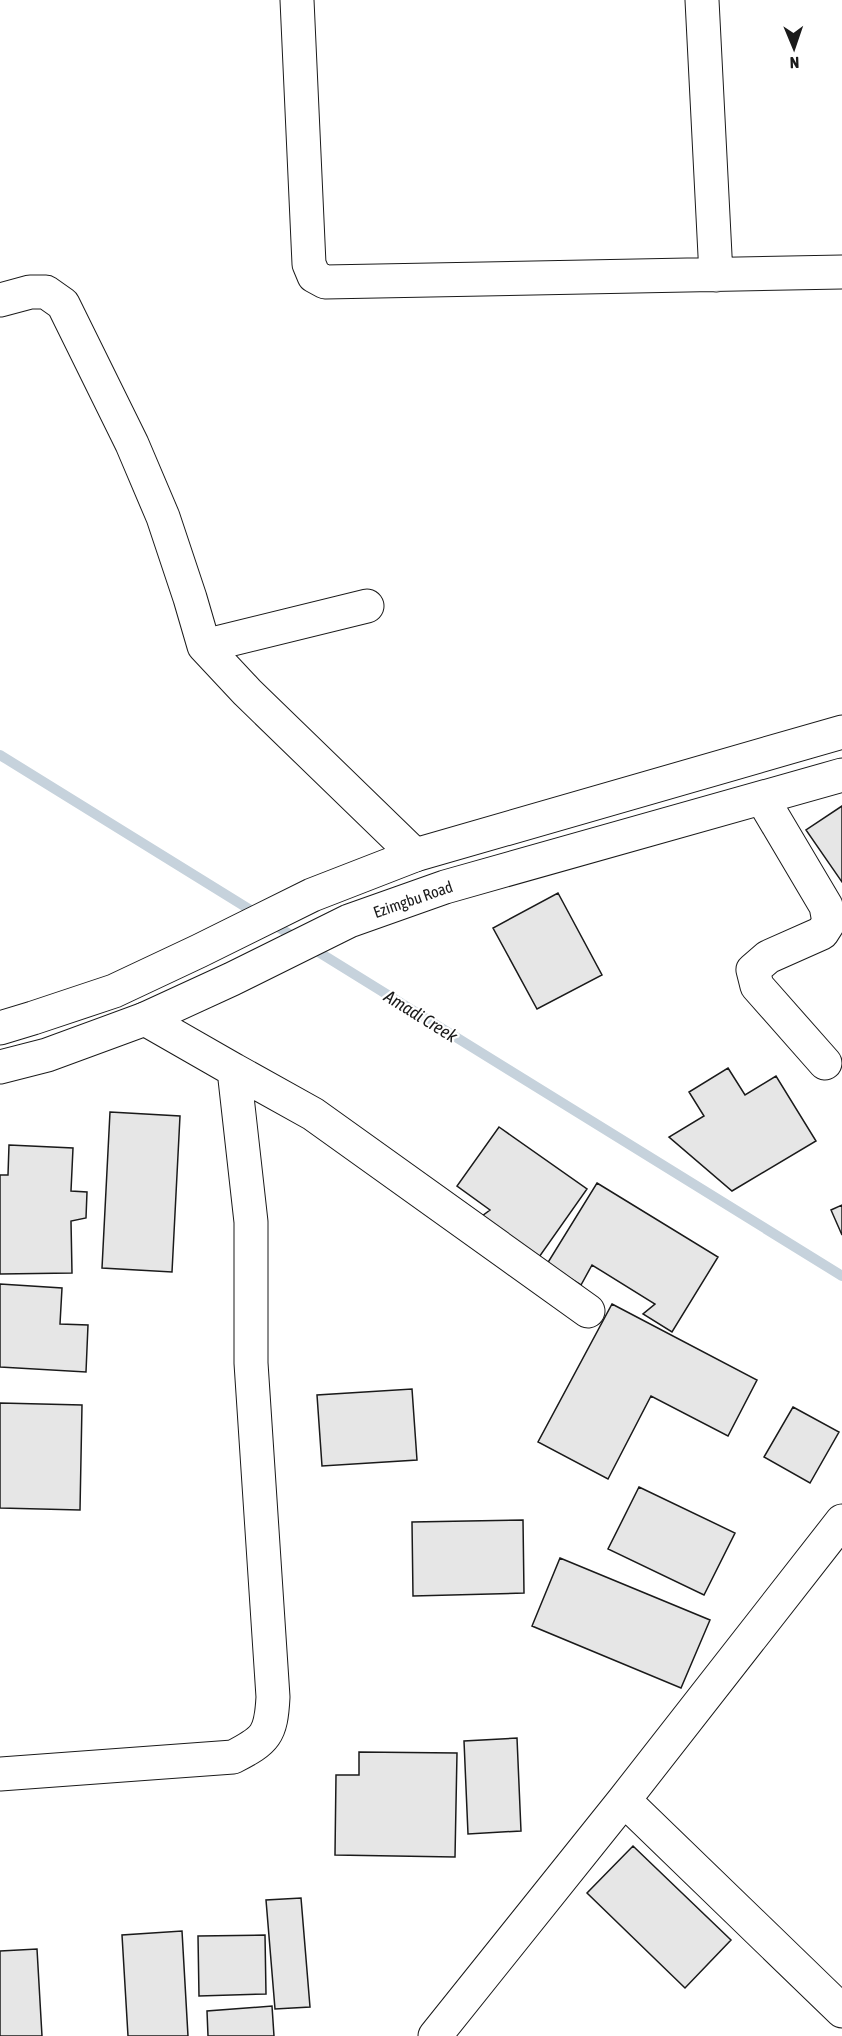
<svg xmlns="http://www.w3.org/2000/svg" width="842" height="2036" viewBox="0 0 842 2036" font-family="'Asap Condensed',sans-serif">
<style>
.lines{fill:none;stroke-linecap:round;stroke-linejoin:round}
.stream{stroke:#c6d2dc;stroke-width:10}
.building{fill:#e6e6e6;stroke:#1a1a1a;stroke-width:1.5}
.minor-casing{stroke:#1a1a1a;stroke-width:35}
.major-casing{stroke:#1a1a1a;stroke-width:35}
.minor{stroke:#fff;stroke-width:33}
.major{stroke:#fff;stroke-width:33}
.labels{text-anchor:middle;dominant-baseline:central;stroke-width:4.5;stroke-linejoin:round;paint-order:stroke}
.street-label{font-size:16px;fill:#1a1a1a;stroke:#fff}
.water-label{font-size:18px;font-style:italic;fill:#1a1a1a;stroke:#fff}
</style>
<rect width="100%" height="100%" fill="#fff"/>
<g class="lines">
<path class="stream" d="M0,755l842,521"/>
</g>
<path class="building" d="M842,806v76l-36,-52z
M558,893l44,82 -65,34 -44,-81z
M728,1068l17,27 31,-19 40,65 -84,50 -63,-54 35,-21 -15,-24z
M110,1112l70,4 -8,156 -70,-4z
M499,1127l88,62 -50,71 -59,-41 12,-9 -33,-24z
M9,1145l64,3 -2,43 16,1 -1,26 -15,3 1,52 -72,1v-99h8z
M597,1183l121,74 -46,75 -29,-18 12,-10 -63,-39 -11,20 -34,-21z
M842,1205v30l-11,-25z
M0,1284l62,4 -2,36 28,1 -2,47 -86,-5z
M612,1304l145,76 -29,56 -77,-40 -43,83 -70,-37z
M412,1389l5,71 -95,6 -5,-71z
M0,1403l82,2 -2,105 -80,-2z
M793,1407l46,25 -29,51 -46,-26z
M639,1487l96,46 -31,62 -96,-46z
M523,1520l1,73 -111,3 -1,-74z
M560,1558l150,62 -29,68 -149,-62z
M517,1738l4,93 -53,3 -4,-93z
M359,1752l98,1 -2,104 -120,-2 1,-80h23z
M633,1846l98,94 -46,48 -98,-95z
M301,1898l9,109 -35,2 -9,-109z
M182,1931l6,105h-60l-6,-101z
M265,1935l1,59 -67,2 -1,-60z
M37,1949l5,87h-42v-85z
M272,2006l2,30h-66l-1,-25z"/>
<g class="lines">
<defs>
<path id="minor" d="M297,0l12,264 5,12 11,6 517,-10
M702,0l14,275
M0,300l30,-8h16l17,12 69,140 31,73 27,81 14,48 43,46 168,163
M204,646l163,-40
M762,798l64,108 3,16 -7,11 -54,24 -15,13 4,16 68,77
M234,1070l79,44 275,197
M0,1774l233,-17c33,-17 38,-22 40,-60l-22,-334v-141l-17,-152 -89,-51
M624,1800l218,211
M435,2036l189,-236 218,-279"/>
<path id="major" d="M0,1028l33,-10 81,-27 85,-40 113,-56 103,-40 427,-123
M0,1067l47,-12 98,-36 87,-40 117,-58 96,-34 397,-112"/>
</defs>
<use href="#minor" class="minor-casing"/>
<use href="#major" class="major-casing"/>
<use href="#minor" class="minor"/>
<use href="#major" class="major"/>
</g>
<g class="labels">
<g class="street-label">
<text transform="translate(413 899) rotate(-19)">Ezimgbu Road</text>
</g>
<g class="water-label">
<text transform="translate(421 1016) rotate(32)">Amadi Creek</text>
</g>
</g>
<g transform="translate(794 48) rotate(178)" stroke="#ffffff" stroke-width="4.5" paint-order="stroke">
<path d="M0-4.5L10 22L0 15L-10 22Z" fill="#1a1a1a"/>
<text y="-9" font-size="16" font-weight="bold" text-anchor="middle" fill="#1a1a1a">N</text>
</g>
</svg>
